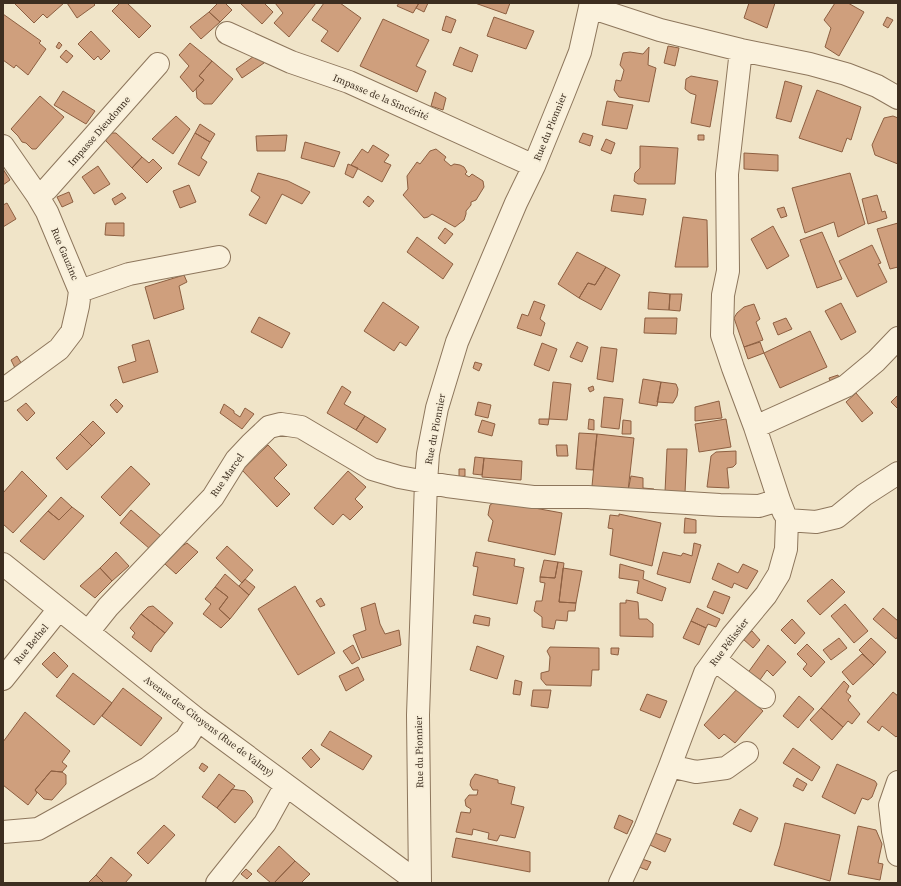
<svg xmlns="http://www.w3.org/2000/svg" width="901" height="886" viewBox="0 0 901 886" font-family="'Source Serif 4',serif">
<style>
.building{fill:#cf9f7d;stroke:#8d5f41}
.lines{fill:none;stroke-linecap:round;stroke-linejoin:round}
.minor-casing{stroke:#8d765c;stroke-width:24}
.minor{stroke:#faf1dc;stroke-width:22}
.labels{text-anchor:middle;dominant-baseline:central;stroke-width:3.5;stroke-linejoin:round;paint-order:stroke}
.street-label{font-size:10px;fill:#3d2e20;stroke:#f7eed8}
</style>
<rect width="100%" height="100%" fill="#f0e4c8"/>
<path class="building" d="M16,3h48l-17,15 -4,-4 -9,9 -19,-19z
M67,3h26l2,2 -18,13z
M120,3h7l24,23 -12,12 -27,-27z
M218,3h7l7,7 -12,12 -11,-10z
M240,3h24l9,9 -11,12z
M275,3h41l-27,34 -15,-14 9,-10z
M324,3h16l21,15 -23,34 -17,-11 7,-10 -16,-11z
M399,3h20l-6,10 -16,-7z
M419,3h9l-4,9 -8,-4z
M475,3h35l-4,11z
M749,3h26l-8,25 -23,-10z
M835,3h13l16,9 -25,44 -14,-9 6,-19 -7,-8z
M209,12l11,10 -19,17 -11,-12z
M3,14l38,27 -2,2 7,6 -18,26 -12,-10 -2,3 -11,-8z
M446,16l10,4 -5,13 -9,-3z
M494,17l40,14 -8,18 -39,-13z
M887,17l6,3 -5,8 -5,-3z
M383,19l46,21 -13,26 10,5 -9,21 -57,-26z
M91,31l19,20 -9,9 -3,-4 -4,4 -16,-16z
M59,42l3,3 -3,4 -3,-2z
M190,43l22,18 -13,15 5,4 -11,12 -13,-15 9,-11 -10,-11z
M668,46l11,2 -4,18 -11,-3z
M460,47l18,8 -6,17 -19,-7z
M649,47l-1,18 8,3 -7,34 -30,-5 -5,-7 2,-10 5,1 3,-11 -4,-5 3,-12 7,-1 13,2z
M66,50l7,6 -6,7 -7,-6z
M257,54l7,9 -22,15 -6,-9z
M212,61l21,18 -21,25h-8l-7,-6 -1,-9 8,-9 -5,-4z
M691,76l27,5 -8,46 -19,-4 5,-28 -6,-2 -5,-4 1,-10z
M785,81l17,5 -11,36 -15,-4z
M817,90l44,17 -10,33 -4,-2 -5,14 -43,-14z
M63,91l32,20 -9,13 -32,-19z
M435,92l11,6 -3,12 -12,-4z
M40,96l24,21 -28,32h-4l-6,-6 -4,-1 -4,-6 -7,-7z
M607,101l26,4 -6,24 -25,-4z
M176,116l14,13 -17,25 -21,-15z
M893,116l5,2v46l-23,-9 -3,-10 12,-27z
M200,124l15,10 -5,8 -15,-9z
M111,133h5l26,24 -10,11 -26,-27 -1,-3z
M195,133l15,9 -9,16 6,4 -8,14 -21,-12z
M583,133l10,3 -3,10 -11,-4z
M287,135l-2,16h-28l-1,-15z
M698,135h6v5h-6z
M606,139l9,4 -4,11 -10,-4z
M305,142l35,10 -6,15 -33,-9z
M373,145l16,10 -5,7 7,3 -9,17 -31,-17 11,-16 6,4z
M640,146l38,2 -3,36h-37l-4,-3 1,-8 5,-5z
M436,149l10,8 -2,3 7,6 3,-2 6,1 4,2 3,5 -2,2 4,3 3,-3 11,7 1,6 -8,13 -5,2v3l-5,6v3l-2,6 -9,7 -23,-13 -4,3 -4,1 -21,-23 5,-6 -1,-13 10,-14 3,2 10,-13z
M744,153l34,2v16l-34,-2z
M142,157l7,6 4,-4 9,9 -15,15 -15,-15z
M348,164l10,4 -5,10 -8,-4z
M98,166l12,18 -16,10 -12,-17z
M3,169l7,11 -7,5z
M258,173l30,8 22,11 -8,12 -20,-10 -16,30 -17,-9 11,-18 -9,-6z
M850,173l15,51 -27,13 -4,-15 -29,11 -13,-45z
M189,185l7,17 -16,6 -7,-17z
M69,192l4,10 -11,5 -5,-10z
M122,193l4,5 -11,7 -3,-6z
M614,195l32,4 -3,16 -32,-4z
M877,195l5,17 3,-1 2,7 -19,6 -6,-25z
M368,196l6,5 -5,6 -6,-5z
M7,203l9,16 -13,8v-22z
M784,207l3,9 -6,2 -4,-9z
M683,217l24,3 1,47h-33z
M106,223h18v13l-19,-1z
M898,223v44l-8,2 -13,-40z
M773,226l16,30 -22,13 -16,-30z
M445,228l8,6 -8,10 -7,-6z
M822,232l20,47 -25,9 -17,-48z
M417,237l36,27 -10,15 -36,-27z
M872,245l9,18 -3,1 9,18 -30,15 -18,-36z
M577,252l29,15 -11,18 -7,-2 -9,15 -21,-14z
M606,267l14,8 -19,35 -22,-12 9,-15 7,2z
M184,275l3,7 -8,4 5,23 -30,10 -9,-32z
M649,292l21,2 -1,16 -21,-1z
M670,294h12l-2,17 -11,-1z
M534,301l11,4 -5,14 5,4 -4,13 -24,-8 5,-14 6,2z
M383,302l36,25 -13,19 -6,-4 -6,9 -30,-20z
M841,303l15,29 -15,8 -16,-29z
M754,304l6,15 -4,3 7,18 -19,7 -10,-29 3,-5 7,-6z
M259,317l31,16 -8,15 -31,-16z
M645,318h32l-1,16 -32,-1z
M786,318l6,11 -14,6 -5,-12z
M810,331l17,36 -47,21 -16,-35z
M149,340l9,32 -35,11 -5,-16 18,-6 -4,-16z
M577,342l11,5 -6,15 -12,-5z
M760,342l4,11 -16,6 -4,-12z
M542,343l15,6 -8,22 -15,-6z
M601,347l16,2 -4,33 -16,-3z
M17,356l6,10 -7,4 -5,-10z
M475,362l7,2 -3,7 -6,-3z
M838,375l2,7 -8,4 -3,-8z
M643,379l18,3 -4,24 -18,-3z
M553,382l18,2 -4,36 -18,-1z
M661,382l15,2 2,5 -1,7 -4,7 -16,-1z
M342,386l9,6 -7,12 21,12 -9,14 -29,-17z
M593,386l1,4 -4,2 -2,-4z
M856,393l17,20 -11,9 -16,-20z
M898,395v14l-7,-7z
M604,397l19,2 -4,30 -18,-2z
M116,399l7,7 -6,7 -7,-8z
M719,401l3,17 -27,3v-14z
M478,402l13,3 -3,13 -13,-3z
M26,403l9,10 -8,8 -10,-11z
M224,404l10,7v2l6,4 5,-9 9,6 -12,15 -22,-16z
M365,416l21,13 -9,14 -21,-13z
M539,419h10l-1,6 -9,-1z
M589,419l5,1v10l-6,-1z
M726,419l5,28 -32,5 -4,-28z
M482,420l13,4 -3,12 -14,-4z
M623,420l8,1v13h-9z
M93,421l12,12 -13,13 -12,-12z
M579,433l18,1 -4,36 -17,-1z
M80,434l12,12 -25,24 -11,-12z
M597,434l37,4 -6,53 -36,-5z
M268,445l19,20 -13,13 16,16 -13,13 -35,-37z
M556,445h11l1,11h-11z
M667,449h20l-2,44 -20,-1z
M736,451v13l-3,3 -6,1 2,20 -22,-1 4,-31 5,-4z
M475,457l9,1 -2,17 -9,-1z
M484,458l38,3 -1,19 -39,-3z
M131,466l19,18 -30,32 -19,-19z
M459,469h6v7l-6,1z
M22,471l25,25 -34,37 -10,-9v-31z
M348,471l18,16 -11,12 8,8 -13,13 -7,-6 -10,11 -19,-17z
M631,476l12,2v10l11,1 1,4 -27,-2z
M61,497l11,10 -13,13 -11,-9z
M496,501l66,12 -7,42 -67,-14 5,-20 -5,-6 2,-10z
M72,507l12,9 -40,44 -24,-19 28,-30 11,9z
M131,510l30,26 -11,13 -30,-26z
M619,514l42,9 -9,43 -42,-11 3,-26 -5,-1 2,-13 9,1z
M685,518l11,2v13h-12z
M187,543l11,9 -22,22 -11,-10 17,-18z
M694,543l7,2 -11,38 -33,-9 6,-22 18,4 2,-3 9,3z
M227,546l26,24 -11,13 -26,-25z
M116,552l13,14 -17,15 -12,-13z
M476,552l39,7 -1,7 10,2 -7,36 -44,-9 5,-28 -5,-1z
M544,560l14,2 -3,16 -15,-1z
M558,562l6,1 -5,39 17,1 -1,8h-7l-1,10 -11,-1 -2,9 -12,-2v-10l-8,-6 2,-10h6l3,-18 -5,-1v-5l15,1z
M718,563l20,10 5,-9 15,7 -11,18 -13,-6 -2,5 -20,-9z
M620,564l24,7 -1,8 23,9 -4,13 -25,-8 2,-12 -20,-3z
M100,568l12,13 -17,17 -15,-12z
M563,568l19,3 -6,32 -17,-1z
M225,574l24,21 -19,24 -11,-10 9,-12 -13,-10z
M245,579l10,8 -6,8 -10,-9z
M832,579l13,13 -25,23 -13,-14z
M295,586l40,67 -37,22 -40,-66z
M215,587l13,10 -9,12 11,10 -9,9 -18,-14 8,-10 -6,-5z
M714,591l16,6 -7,17 -16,-7z
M321,598l4,7 -5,2 -4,-6z
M626,600l12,2 1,17h8l6,5v13l-33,-1v-33h6z
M375,603l5,21 5,10 14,-4 2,15 -39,13 -9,-23 13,-5 -5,-22z
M845,604l23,27 -14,12 -23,-27z
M153,606l20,17 -8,10 -24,-19 7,-7z
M697,608l23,11 -4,8 -8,-3 -2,4 -15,-7z
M883,608l15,13v15l-2,3 -23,-20z
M141,614l24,19 -11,13 -3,6 -19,-15 3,-4 -5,-5z
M475,615l15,3 -1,8 -16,-3z
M792,619l13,14 -10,11 -14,-14z
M691,621l15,7 -7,17 -16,-7z
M752,631l8,9 -7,8 -10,-9z
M839,638l8,10 -16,12 -8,-10z
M871,638l15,14 -12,13 -15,-15z
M807,644l18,18 -14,15 -8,-8 4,-5 -10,-10z
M353,645l7,14 -8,5 -9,-13z
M768,645l18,17 -13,14 -6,-6 -10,14 -10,-10z
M477,646l27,10 -7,23 -27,-9z
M550,647l49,1v22h-7l-1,16 -45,-1 -5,-6v-6l8,-2 1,-14 -3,-6z
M611,648h8l-1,7 -7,-1z
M54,652l14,14 -11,12 -15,-14z
M862,654l12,11 -21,20 -11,-13z
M358,667l6,13 -18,11 -7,-15z
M73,673l39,30 -18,22 -38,-29z
M515,680l7,2 -2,13 -7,-1z
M844,681l5,5 -3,6 5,4 -3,4 12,14 -8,10 -4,-3 -5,6 -22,-19z
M123,688l39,30 -21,28 -39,-30z
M738,688l25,23 -28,32 -11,-9 -5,5 -15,-14z
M533,690h18l-3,18 -17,-2z
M893,692l5,4v39l-2,2 -14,-11 -3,5 -12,-9z
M647,694l20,7 -7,17 -20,-8z
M799,696l15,13 -16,19 -15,-12z
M821,708l22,19 -11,13 -22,-20z
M25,712l45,39 -8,11 5,4 -5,6 -11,-1 -16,19 2,3 -9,12 -25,-20v-43z
M330,731l42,25 -9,14 -42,-25z
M793,748l27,19 -8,14 -29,-18z
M311,749l9,10 -9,9 -9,-10z
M202,763l6,4 -4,5 -5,-4z
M837,764l38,17 2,3 -5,13 -4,3 -6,-2 -7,16 -33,-17z
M51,771l11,1 4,3v9l-14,16 -8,-1 -9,-9z
M219,774l16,12 -18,22 -15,-11z
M475,774l23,6v3l17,4 -4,17 13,3 -9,31 -15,-3 -3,6 -9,-2 1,-6 -16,-4 -1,6 -16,-3 5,-20 9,1 1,-4 -5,-3 -1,-6 4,-5h8l1,-5h-5l-3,-5 1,-5z
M797,778l10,6 -4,7 -10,-5z
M232,789l13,2 6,6 2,5 -18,21 -18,-15z
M740,809l18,9 -7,14 -18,-8z
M619,815l14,6 -6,13 -13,-6z
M785,823l55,12 -10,46 -56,-16 6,-19z
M164,825l11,10 -27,29 -11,-11z
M858,826l18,4 6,14 -4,19 5,1 -3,16 -32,-6z
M655,833l16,6 -6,13 -15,-7z
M456,838l74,14v20l-78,-15z
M279,846l16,15 -21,22h-3l-14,-12z
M111,857l21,18 -7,8h-21l-8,-8z
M642,859l9,3 -4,8 -8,-3z
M295,861l15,13 -9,9h-27z
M246,869l6,5 -5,5 -6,-5z
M96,875l8,8h-16z"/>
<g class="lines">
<defs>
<path id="minor" d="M590,7l70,23 81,20 69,14 36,10 31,12 21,12
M227,33l64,29 58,20 185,84
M741,50l-14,124 1,97 -5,24 -1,40 11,33 22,59 24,73 5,13
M3,146l34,49 10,17 33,79 -2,15 -6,26 -13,17 -56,41
M37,195l10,-6 111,-125
M80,291l49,-17 90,-17
M755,427l91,-41 30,-25 22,-23
M3,564l195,156 221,163
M88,632l20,-25 105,-110 23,-37 15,-16 18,-17 12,-3 20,3 71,42 27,8 48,9 86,11h55l132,8 39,1 20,-6
M715,660l49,37
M3,679l56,-70
M670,766l26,6 30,-4 21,-15
M898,782l-8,23 3,26 5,24
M3,832l35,-3 110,-61 38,-29 12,-19
M217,883l48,-60 21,-38
M420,883l-2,-168 8,-233 2,-28 9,-46 20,-66 59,-139 18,-37 29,-71 17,-43 11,-49
M620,883l25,-54 25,-63 35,-93 27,-37 34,-41 13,-21 7,-25 1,-29 29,2 21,-5 27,-22 34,-22"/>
</defs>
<use href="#minor" class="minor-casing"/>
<use href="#minor" class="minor"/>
</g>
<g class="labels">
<g class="street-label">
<text transform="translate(381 97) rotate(23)">Impasse de la Sincérité</text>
<text transform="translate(550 127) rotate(-68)">Rue du Pionnier</text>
<text transform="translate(99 131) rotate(-49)">Impasse Dieudonne</text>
<text transform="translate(65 254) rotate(67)">Rue Gauzinc</text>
<text transform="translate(435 429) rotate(-79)">Rue du Pionnier</text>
<text transform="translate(227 475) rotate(-55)">Rue Marcel</text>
<text transform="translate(729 642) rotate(-53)">Rue Pélissier</text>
<text transform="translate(31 644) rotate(-51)">Rue Bethel</text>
<text transform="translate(209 726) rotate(37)">Avenue des Citoyens (Rue de Valmy)</text>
<text transform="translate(419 752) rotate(-91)">Rue du Pionnier</text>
</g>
</g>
<rect width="901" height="886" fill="none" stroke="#3d2e20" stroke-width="8"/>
</svg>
